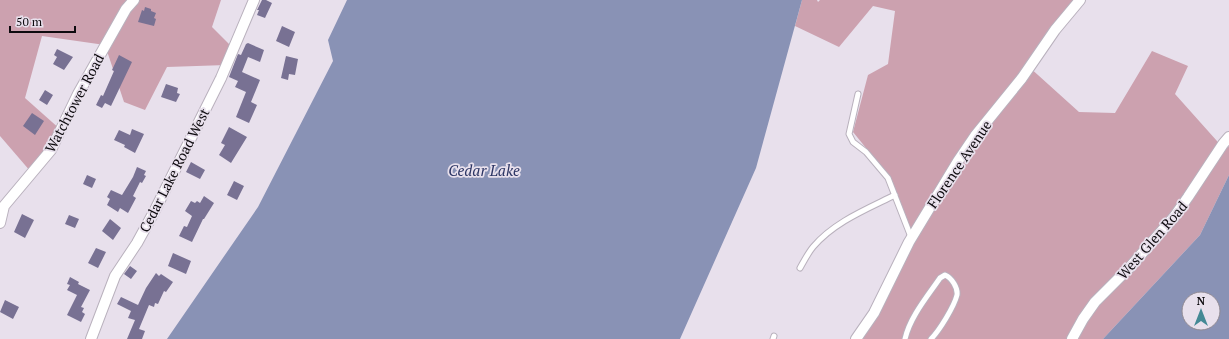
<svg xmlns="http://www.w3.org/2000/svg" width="1229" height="339" viewBox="0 0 1229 339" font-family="'PT Serif',serif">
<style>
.forest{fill:#cca1af}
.water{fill:#8992b5;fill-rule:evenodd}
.building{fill:#787193}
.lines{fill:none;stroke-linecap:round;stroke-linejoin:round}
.lane-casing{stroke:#b9b1bd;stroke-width:7}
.street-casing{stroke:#b9b1bd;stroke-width:12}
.lane{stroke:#fff;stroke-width:5}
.street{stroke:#fff;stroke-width:10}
.labels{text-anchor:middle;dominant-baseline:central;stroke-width:3.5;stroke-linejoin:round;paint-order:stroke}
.street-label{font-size:14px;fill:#0d0a0e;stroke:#e8e0ec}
.water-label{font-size:15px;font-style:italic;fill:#2c3564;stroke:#e8e0ec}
</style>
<rect width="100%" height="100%" fill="#e8e0ec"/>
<path class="forest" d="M0,0h221l-9,27 21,21 -7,17 -59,2 -22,43 -21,-8 -19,-57 -63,-9 -17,62 36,32 -30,42 -31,-36z
M802,0h15l1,2 2,-2h258l-50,66 51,46 36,1 37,-62 36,15 -13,28 50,56 4,-4v29l-29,60 -97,104h-246l54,-101 -23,-63 -35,-43 15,-57 20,-11 7,-53 -22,-5 -34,41 -44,-21z"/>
<path class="water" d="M347,0h455l-46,168 -76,171h-513l91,-132 75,-146 -5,-21z
M1229,175v164h-126l97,-104zM1189,299h24v24h-24z"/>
<path class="building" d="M262,0h4l6,3 -7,15 -8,-3 2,-5h-2z
M145,7l6,2v2l5,2 -2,5 2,1 -2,7 -16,-4 4,-12 2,1z
M282,26l13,6 -6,15 -13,-6z
M248,43l16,7 -4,12 -12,-5 -6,15 18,8 -9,22 6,3 -8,18 -13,-6 10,-25 -11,-5 3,-6 -9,-4 9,-23 3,1 5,-11z
M57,49l16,8 -9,13 -11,-6 4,-7 -3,-2z
M119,55l13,7 -21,44 -6,-3 -3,5 -6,-3 5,-10 2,1 11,-25 -2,-1z
M286,56l12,3 -3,16 -6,-1 -1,6 -7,-2z
M166,84l12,4 -1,5 3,1 -4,8 -15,-5z
M45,90l8,5 -6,10 -8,-5z
M32,113l12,8 -9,14 -12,-9z
M229,127l18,10 -16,26 -12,-8 6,-10 -4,-2z
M132,129l12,5 -9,19 -11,-6 1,-2 -11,-5 5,-10 11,5z
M191,162l14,8 -5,9 -14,-7z
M137,167l9,4 -2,4 2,1 -4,7 -2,-1 -7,14 3,2 -8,15 -8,-5 -2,4 -11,-7 3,-6 -3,-2 4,-7 11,5 11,-18z
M87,175l9,4 -4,9 -9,-4z
M234,181l10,5 -7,14 -10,-5z
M204,196l10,7 -10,16h-1l-11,23 -13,-6 5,-10 3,1 5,-11 -7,-5 6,-10 4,2 2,-2 3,2z
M22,214l12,6 -9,18 -11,-6z
M69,215l10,4 -4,9 -10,-4z
M110,219l11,9 -8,12 -11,-9z
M96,248l10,4 -8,16 -10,-5z
M173,253l18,8 -5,13 -18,-8z
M130,266l7,5 -6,8 -7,-5z
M156,273l3,3 2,-2 12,8 -7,10 -2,-1 -6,13 -3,-1 -1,4 -5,-2 -10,24 6,2 -3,8h-15l8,-19 -7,-2 3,-7 -14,-7 4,-7 17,8 8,-17z
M70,277l9,5 -1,2 12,6 -9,17 3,1 -2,4 3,2 -4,8 -14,-7 10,-20 -10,-5 3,-5 -3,-1z
M5,300l14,7 -6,12 -13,-7z"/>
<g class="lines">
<defs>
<path id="lane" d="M858,94l-9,40 4,8 13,10 22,26 23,59
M800,268c4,-7 8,-15 13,-21 21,-25 54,-38 82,-52
M773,339l1,-3
M905,339c5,-22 22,-42 35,-61l5,-3c7,3 13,13 12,20 -3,12 -18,36 -26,44"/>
<path id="street" d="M0,223l4,-17 47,-56 27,-56 48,-85 8,-9
M91,339l24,-63 22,-33 17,-31 67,-134 33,-78
M856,339l18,-26 35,-71 49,-81 17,-25 47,-58 33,-48 25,-30
M1072,339l11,-20 12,-17 35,-35 44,-50 14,-20 35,-53 6,-7"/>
</defs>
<use href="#lane" class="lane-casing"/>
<use href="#street" class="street-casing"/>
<use href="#lane" class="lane"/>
<use href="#street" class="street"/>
</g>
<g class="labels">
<g class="street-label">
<text transform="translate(74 103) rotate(-62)">Watchtower Road</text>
<text transform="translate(959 164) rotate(-56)">Florence Avenue</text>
<text transform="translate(174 170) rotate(-63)">Cedar Lake Road West</text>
<text transform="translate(1152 240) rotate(-49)">West Glen Road</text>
</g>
<g class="water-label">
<text x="484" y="170">Cedar Lake</text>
</g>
</g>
<g transform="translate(1201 311)"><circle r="19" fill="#e8e0ec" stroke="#908a93"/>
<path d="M0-3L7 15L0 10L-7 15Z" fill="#448995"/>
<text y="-6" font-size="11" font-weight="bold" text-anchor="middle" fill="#0d0a0e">N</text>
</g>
<path d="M10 26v6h65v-6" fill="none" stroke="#0d0a0e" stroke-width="2"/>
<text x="16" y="26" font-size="12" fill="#0d0a0e" stroke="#e8e0ec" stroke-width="3" paint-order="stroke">50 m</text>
</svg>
